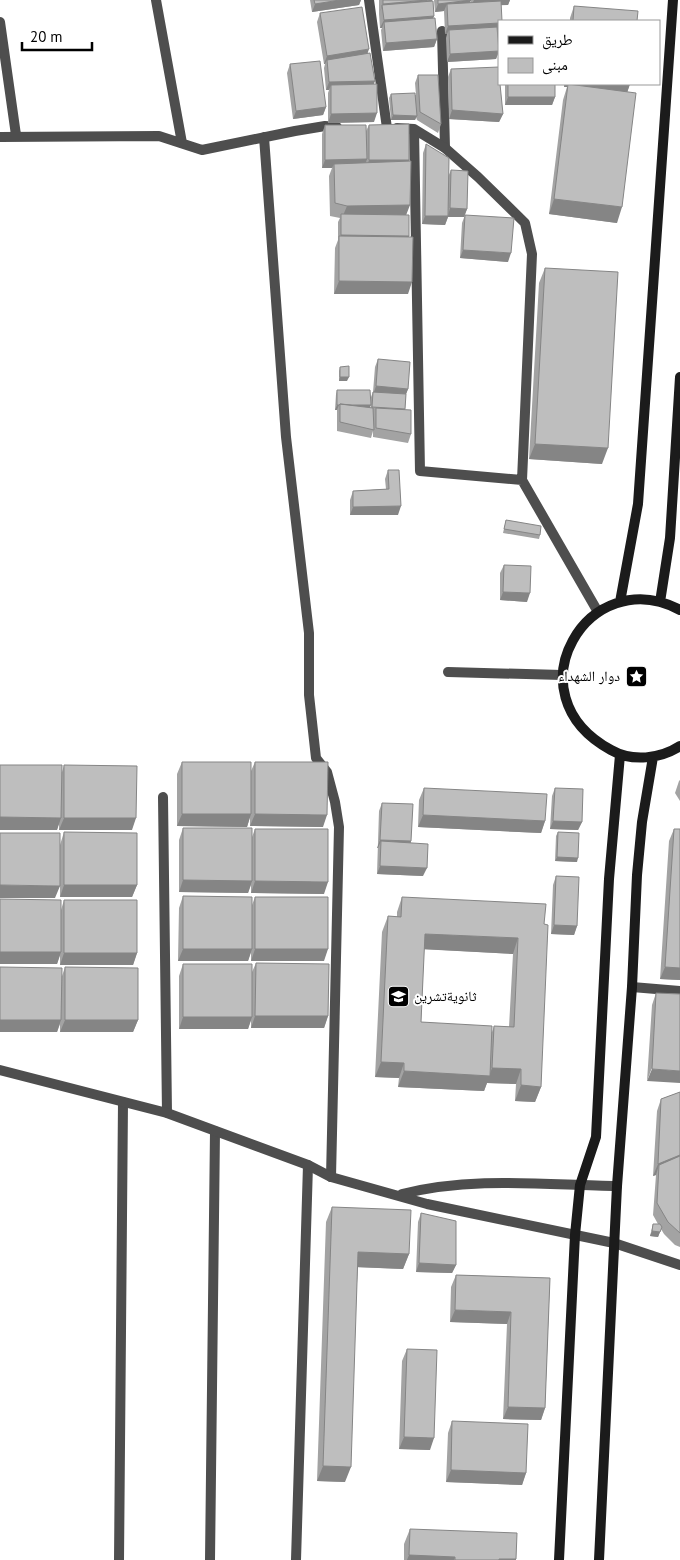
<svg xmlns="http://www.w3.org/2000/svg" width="680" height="1560" viewBox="0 0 680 1560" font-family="'PT Sans','Noto Naskh Arabic',sans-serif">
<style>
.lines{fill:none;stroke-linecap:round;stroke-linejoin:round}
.service{stroke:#4e4e4e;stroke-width:10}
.minor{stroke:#4e4e4e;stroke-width:10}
.tertiary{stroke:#4e4e4e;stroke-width:10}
.secondary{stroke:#1b1b1b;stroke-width:10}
.wall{fill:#a3a3a3;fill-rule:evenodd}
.shaded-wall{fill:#858585}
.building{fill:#bebebe;stroke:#858585}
.labels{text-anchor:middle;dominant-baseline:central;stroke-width:4;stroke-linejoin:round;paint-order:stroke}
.poi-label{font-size:14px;fill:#000;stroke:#fff;text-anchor:end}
</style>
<rect width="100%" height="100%" fill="#fff"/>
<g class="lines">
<path class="service" d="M442,31l3,117
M448,672l114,3"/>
<path class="minor" d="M156,0l26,143
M369,0l18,128
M0,22l16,113
M397,128l17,1 31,19 33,29 47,46 7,31 -10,226
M414,129l6,342 102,9 76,132
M0,137l159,-1 43,14 93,-19 30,-5 12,1
M264,137l22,300 23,196v62l7,63 11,14 8,30 4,25 -8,350
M163,797l4,316
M632,987l48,4
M614,1243l66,22
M119,1560l4,-458
M210,1560l5,-429
M296,1560l12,-395"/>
<path class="tertiary" d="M0,1070l167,43 141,52 23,12 96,27 187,39
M402,1194c71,-18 143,-9 215,-8"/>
<path class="secondary" d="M620,602l18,-98 35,-504
M660,602l10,-64 10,-161
M680,610c-91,-49 -172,84 -69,140 21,12 49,9 69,-4
M559,1560l16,-325 5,-50 16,-48 13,-258 11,-124
M599,1560l18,-374 15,-199 5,-112 5,-53 11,-65"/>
</g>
<path class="wall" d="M310,0h51l-2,5 -47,7z
M379,0h53l2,16 -1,2 4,21 -3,8 -51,4 -2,-21 1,-2h-2l-1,-14z
M434,0h37l-1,2h1v-2h39l-2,5h-7l-2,16v11h-1l1,19 -3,8 -49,3 -1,-24 1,-4h-2l-1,-23 -9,1z
M574,6l63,15h-67v-3z
M320,13l47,41 7,30v38l-46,1v-30l1,-3h-3l-2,-22 1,-4h-1l-7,-42z
M290,64l36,43 -3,8 -30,4 -6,-46z
M451,69l52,45 -4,8 -50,-3 -1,-42z
M418,75l23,49 -3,9 -21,-13 -1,-3 -1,3h-24l-2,-22 2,-4 25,1 -1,-12z
M505,84h50v13l-3,8h-47z
M564,84h66l-3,8 -10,131 -68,-9 14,-114 4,-13h-3z
M325,125l41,6 3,-6 40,35 -3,55 3,21 -1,58h-74l1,-46 3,-8v-18l2,-4 -10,-2 -1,-40 3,-8h-10v-34z
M426,144l22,33 3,-7 16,39 -3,8h-16l-3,8 -23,-1 1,-71z
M465,215l43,47 -48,-4 2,-35z
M545,268l57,196 -73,-5 10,-176z
M378,359l30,30 -2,5 -1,15 6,25 -3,9 -35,-6v-6l-2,7 -34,-7v-21h-2l1,-16 1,-4 34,18v-11l2,-5 2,-25z
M340,367l7,14h-8v-10z
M388,470l10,45h-48v-15l3,-9 33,-2 -1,-10z
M506,520l34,15 -1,4 -36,-6z
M504,565l23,37 -27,-2v-27z
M182,762l69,9 4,-9 68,65 -73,-1v-9l-3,10 -70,-1v-52z
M0,765l62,7 2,-7 68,65h-73v-7l-2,7h-57z
M680,780v21l-5,-8 4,-12z
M424,788l121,33 -4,12 -123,-6 1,-27z
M555,788l27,34 -4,8 -28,-1 2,-33z
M382,803l29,38v2l12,33 -46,-2 2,-63z
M183,828l69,9 3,-8 69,65 -73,-1v-8l-3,8 -69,-1v-52z
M674,829l6,151 -20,-1 9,-138z
M64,832l73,53 -5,12h-72v-52z
M558,832l19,30 -22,-1 1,-25z
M556,876l21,50 -3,9 -23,-1 2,-49z
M183,896l69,9 3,-8 69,64h-73v-9l-3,9h-70l1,-53z
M402,897l142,27 -3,163 -6,15 -20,-1 1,-17 -29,-1 -3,8 -86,-4 1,-9 -24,-1 7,-145 6,-16 9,1v-5zM424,949l89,5 -4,73 -15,-1 -2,6 -71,-10z
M0,899l61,11 3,-10 73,53 -4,12h-73v-10l-3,9h-57z
M256,963l72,53 -4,12h-73v-8l-3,9h-69v-53l4,-12 69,8z
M0,967l62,9 3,-9 73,53 -5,12h-73v-8l-3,8h-57z
M656,993l24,1 -33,87 5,-76z
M680,1092v155l-5,-2 -11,-11 -3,-5 -3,8 -8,-1 3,-12h5l-5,-9 3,-40 -3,1 4,-65 4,-12z
M332,1207l77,47 -6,15 -45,-2 -13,215 -28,-1 9,-259z
M421,1213l35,52 -4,8 -36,-1 2,-50z
M456,1275l94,3 -5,130 -4,12 -38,-1 4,-95 -57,-2 1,-35z
M407,1349l23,101 -31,-1 3,-88z
M452,1421l74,52 -4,12 -76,-3 2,-49z
M410,1529l106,30v1h-112v-16z"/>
<path class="shaded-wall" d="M340,0h21l-2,5 -47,7 3,-8z
M432,0l-3,8 -47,-3 -2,7 3,-8z
M471,0l-3,9 -21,-5 -3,7 -9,1 3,-8z
M474,0h36l-2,5 -37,1z
M434,16l-3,8 -47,-2 -2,6h-2l4,-8z
M499,23v9l-50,2v-4l-2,4h-2l3,-8z
M437,39l-3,8 -51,4 3,-8z
M369,49l-3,9 -39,2 -2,4h-1l3,-8z
M499,51l-3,8 -49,3 3,-8z
M375,81l-3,8 -41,-4 -2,5h-3l3,-8z
M565,84h65l-3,9 -59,-9 -1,3h-3z
M508,97h47l-3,8h-47z
M326,107l-3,8 -30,4 3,-8z
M452,110l51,4 -4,8 -50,-3z
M377,113l-3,9 -46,1 3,-9z
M393,115l24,1 -2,4h-24z
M367,159l-3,9 -30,-4 -2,4h-10l3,-8z
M369,160h40l-3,8 -40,1z
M554,199l68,8 -5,16 -68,-9z
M410,205l-5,13h-63l5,-12z
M450,208l17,1 -3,8h-16l-3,8 -23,-1 3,-8h23z
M341,235l68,1 -3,8 -67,-5z
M463,250l48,3 -3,9 -48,-4z
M339,281l73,1 -4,12h-74z
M340,377h9l-2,4h-8z
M376,386l32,3 -3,8 -32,-2z
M337,405h2l-2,5h-2z
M340,405h31l-2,5z
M535,444l73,4 -6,16 -73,-5z
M401,506l-3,9h-48l3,-8z
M503,592l27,1 -3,9 -27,-2z
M182,814h69l-4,13 -70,-1z
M255,814l72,1 -4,12 -73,-1z
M423,815l122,6 -4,12 -123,-6z
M0,817l61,1 -4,12h-57z
M64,818h72l-4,12h-73z
M553,821l29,1 -4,8 -28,-1z
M380,840l31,1 -3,9 -27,-9 -3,7h-1z
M557,857l21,1 -1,4 -22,-1z
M380,866l47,2 -4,8 -46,-2z
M183,880l69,1 -4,12 -69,-1z
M255,881l73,1 -4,12 -73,-1z
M0,885l60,1 -5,12h-55z
M64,885h73l-5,12h-72z
M554,925l23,1 -3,9 -23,-1z
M425,934l93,4 -5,16 -94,-5z
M183,949h69l-4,12h-70z
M255,949h73l-4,12h-73z
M0,952h61l-4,12h-57z
M64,953h73l-4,12h-73z
M665,967l15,1v12l-20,-1z
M255,1016h73l-4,12h-73z
M183,1017h69l-4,12h-69z
M0,1020h61l-4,12h-57z
M65,1020h73l-5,12h-73z
M381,1062l23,1 -5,15 -24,-1z
M492,1068l29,1 -5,15 -29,-1 -3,8 -86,-4 6,-16 85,5z
M652,1069l28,2v12l-33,-2z
M521,1085l20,2 -6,15 -20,-1z
M680,1155v10h-21l-3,10 -3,1 5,-12z
M652,1231l8,1 -2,5 -8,-1z
M358,1252l51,2 -6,15 -50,-2z
M419,1263l37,2 -4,8 -36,-1z
M455,1310l56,2 -4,12 -57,-2z
M508,1407l37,1 -4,12 -38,-1z
M404,1437l30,1 -4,12 -31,-1z
M323,1466l28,1 -6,15 -28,-1z
M451,1470l75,3 -4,12 -76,-3z
M409,1555l46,2 -1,3h-47z
M499,1559h17v1h-18z"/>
<path class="building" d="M314,0h26l-25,4z
M383,0h44l-44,4z
M438,0h33l-33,4z
M433,1l1,15 -50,4 -2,-15z
M501,1l1,20h-3v2l-51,3 -1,-22z
M574,6l64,5 -1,10h-64z
M362,7l7,42 -42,7 -7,-43z
M435,18l2,21 -51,4 -2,-21z
M497,27l2,24 -49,3 -1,-24z
M370,53l5,28 -46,1 -2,-22z
M320,61l6,46 -30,4 -6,-47z
M499,67v17h1l3,30 -51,-4 -1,-41z
M418,75h20l3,49 -21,-12z
M377,84v29l-46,1v-29z
M508,84h47v13h-47z
M568,84l68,9 -14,114 -68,-8z
M415,93l2,23 -24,-1 -2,-21z
M409,124v36h-40v-35z
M325,125h41l1,34 -42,1z
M426,144l23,14 -1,58h-23z
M411,161l-1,44 -63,1 -12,-3 -1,-39z
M451,170l17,1 -1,38 -17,-1z
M341,214l68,1v21l-68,-1z
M465,215l49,3 -3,35 -48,-3z
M339,236l74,1 -1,45 -73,-1z
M545,268l73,4 -10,176 -73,-4z
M378,359l32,3 -2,27 -32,-3z
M349,366v11h-9v-10z
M337,390h33l1,15h-19l-12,-1 -1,1h-2z
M373,392l33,2 -1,15 -33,-2z
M340,404l33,4 1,22 -34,-8z
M376,408l35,2v24l-35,-6z
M388,470h11l2,36 -48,1v-16l36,-2z
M506,520l35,6 -1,9 -36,-6z
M504,565l27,1 -1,27 -27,-1z
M182,762h69v52h-69z
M255,762h73l-1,53 -72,-1z
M0,765h62l-1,53 -61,-1z
M64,765l73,1 -1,52h-72z
M424,788l123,6 -2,27 -122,-6z
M555,788l28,1 -1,33 -29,-1z
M382,803l31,1 -2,37 -31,-1z
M183,828h69v53l-69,-1z
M255,829h73v53l-73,-1z
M674,829h6v139l-15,-1z
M64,832l73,1v52h-73z
M558,832l21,1 -1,25 -21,-1z
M0,833h60v53l-60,-1z
M381,841l47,3 -1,24 -47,-2z
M556,876l23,1 -2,49 -23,-1z
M183,896l69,1v52h-69z
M255,897h73v52h-73z
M402,897l144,7 -2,20 4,1 -7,162 -20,-2v-16l-29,-1 2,-42 20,1 4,-89 -93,-4 -4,88 71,4 -2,50 -86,-5v-8l-23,-1 7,-146 13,1z
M0,899l61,1v52h-61z
M64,900h73v53h-73z
M256,963l73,1 -1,52h-73z
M183,964h69v53h-69z
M0,967l62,1 -1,52h-61z
M65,967l73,1v52h-73z
M656,993l24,1v77l-28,-2z
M680,1092v63l-22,9 3,-65z
M680,1156v77l-12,-11 -11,-19 2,-38z
M332,1207l79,3 -2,44 -51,-2 -7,215 -28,-1z
M421,1213l35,8v44l-37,-2z
M653,1224h7l2,3 -2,5 -8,-1z
M456,1275l94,3 -5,130 -37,-1 3,-95 -56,-2z
M407,1349l30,1 -3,88 -30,-1z
M452,1421l76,3 -2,49 -75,-3z
M410,1529l107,4 -1,26h-17v1h-44v-3l-46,-2z"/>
<defs>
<symbol id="sight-square" viewBox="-11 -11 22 22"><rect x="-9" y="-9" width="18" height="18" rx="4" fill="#000" stroke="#fff"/><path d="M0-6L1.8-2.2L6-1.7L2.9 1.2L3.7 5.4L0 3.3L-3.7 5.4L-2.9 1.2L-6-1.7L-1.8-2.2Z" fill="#fff"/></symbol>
<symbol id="school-square" viewBox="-11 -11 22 22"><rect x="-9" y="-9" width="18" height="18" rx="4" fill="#000" stroke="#fff"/><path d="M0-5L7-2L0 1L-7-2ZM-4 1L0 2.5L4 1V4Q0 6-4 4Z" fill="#fff"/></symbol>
</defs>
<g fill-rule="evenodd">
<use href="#sight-square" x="624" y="664" width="25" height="25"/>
<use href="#school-square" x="386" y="984" width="25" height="25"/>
</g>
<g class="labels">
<g class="poi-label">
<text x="620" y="676">دوار الشهداء</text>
<text x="414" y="996" text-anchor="start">ثانويةتشرين</text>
</g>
</g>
<rect x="498" y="20" width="162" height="65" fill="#ffffff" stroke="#999999"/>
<rect x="508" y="36" width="25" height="8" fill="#1b1b1b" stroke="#999999"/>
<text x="542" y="45" font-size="15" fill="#000000">طريق</text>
<rect x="508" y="58" width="25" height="15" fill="#bebebe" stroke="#999999"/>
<text x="542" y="70" font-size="15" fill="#000000">مبنى</text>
<path d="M22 42v8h70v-8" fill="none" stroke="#000000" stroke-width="2.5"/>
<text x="30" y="42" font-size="15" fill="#000000" stroke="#ffffff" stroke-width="4" paint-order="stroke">20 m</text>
</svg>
